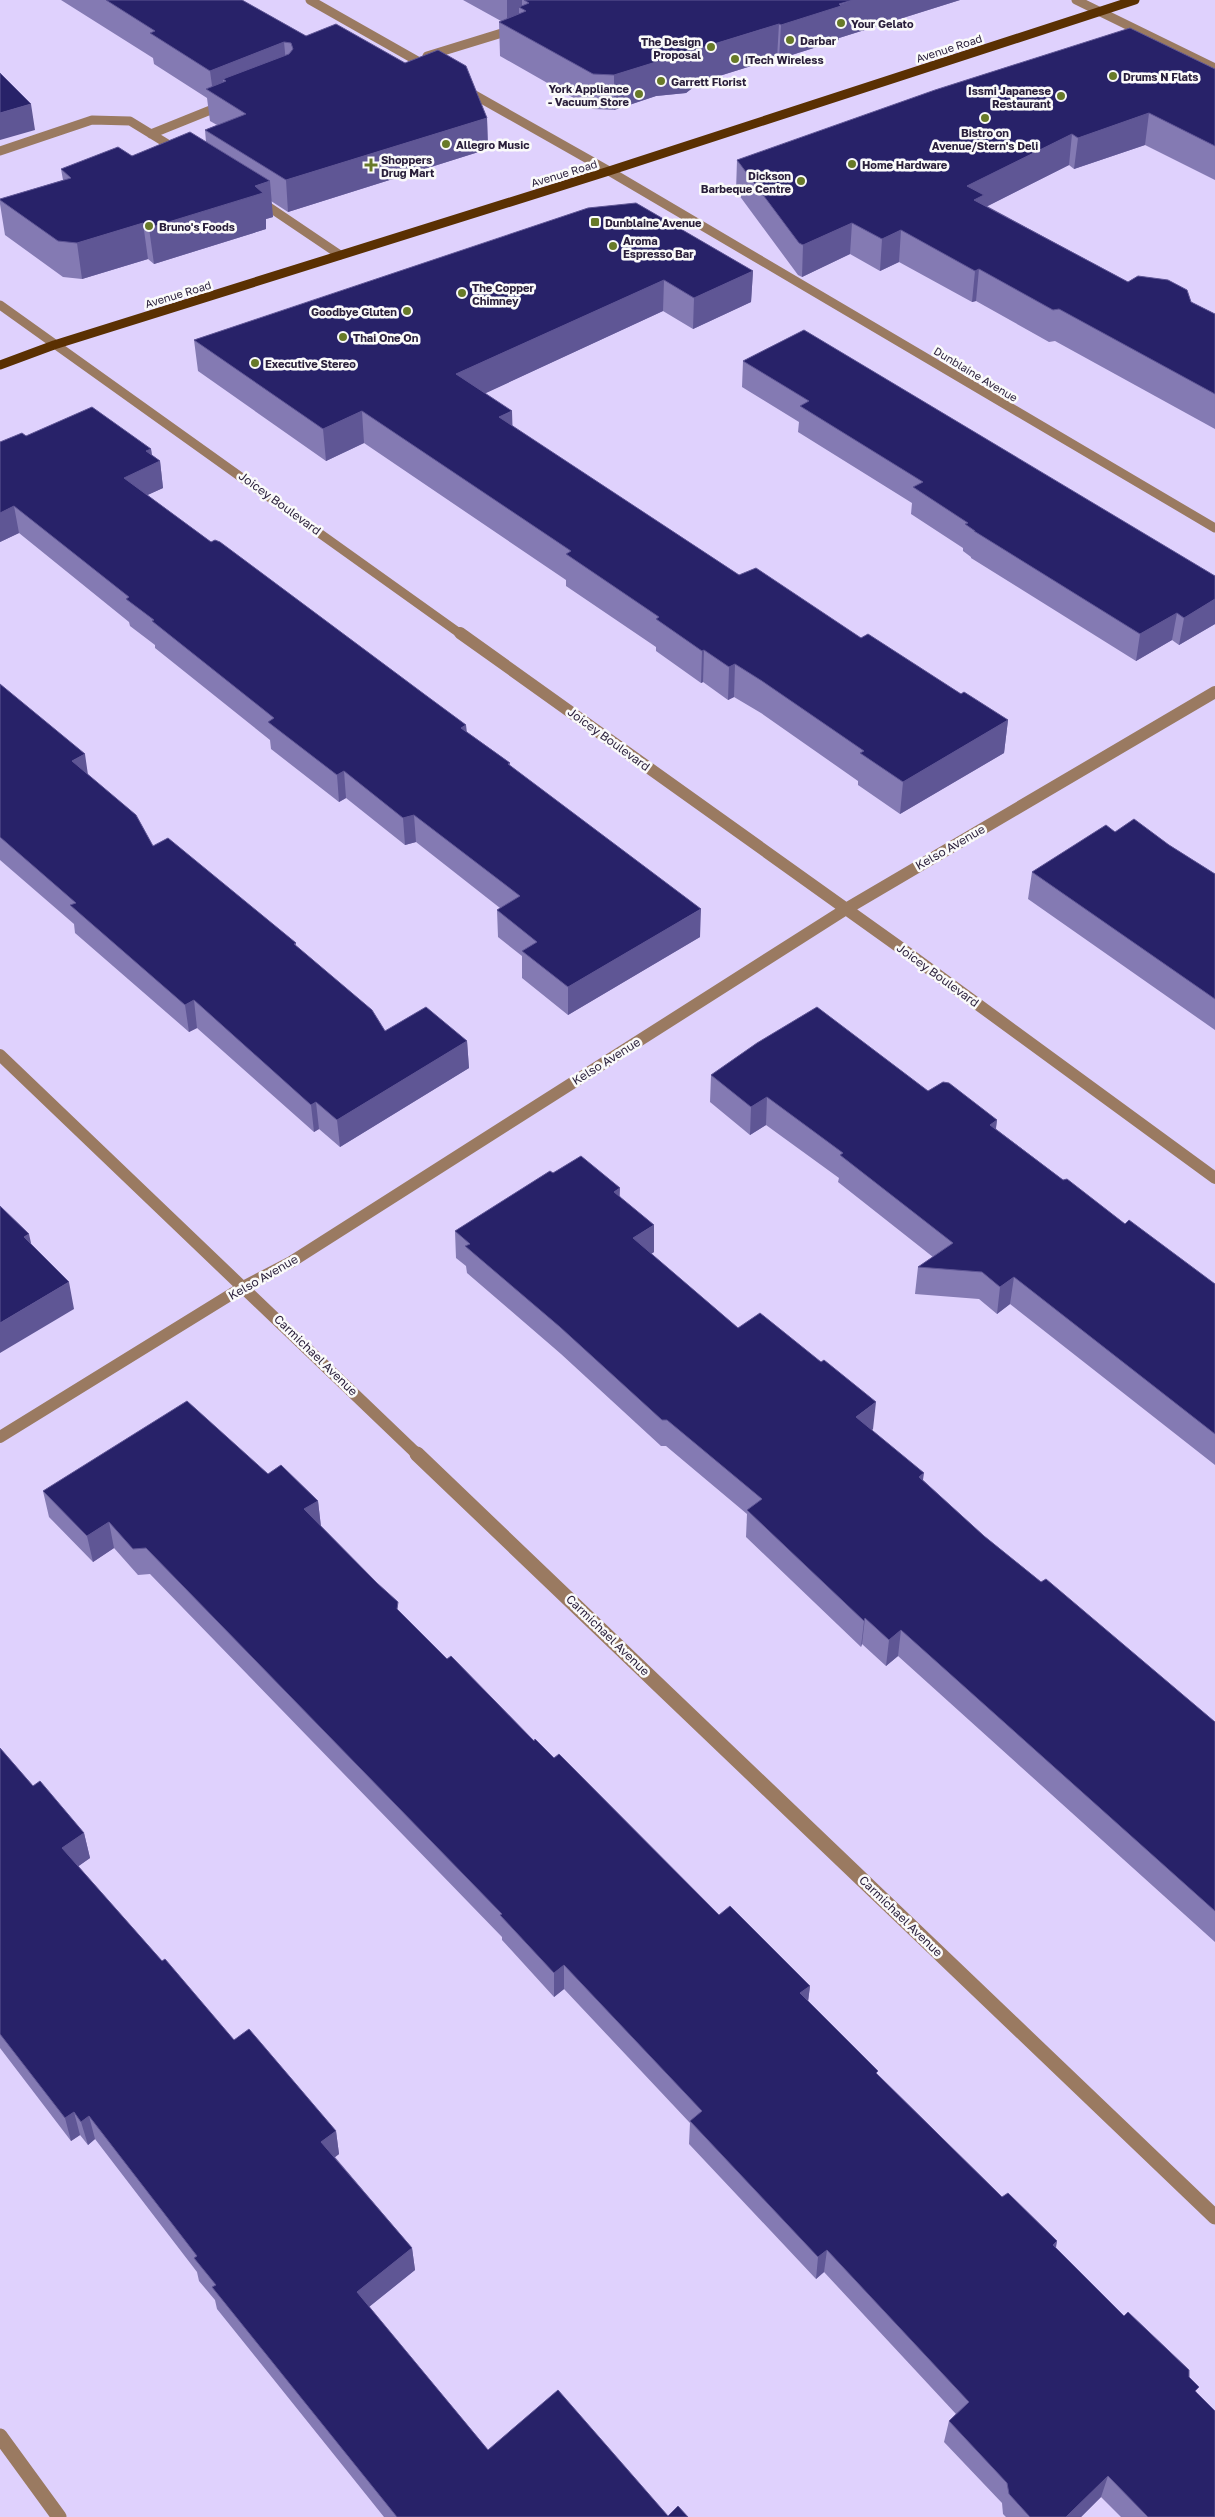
<svg xmlns="http://www.w3.org/2000/svg" width="1215" height="2517" viewBox="0 0 1215 2517" font-family="'Golos Text',sans-serif">
<style>
.lines{fill:none;stroke-linecap:round;stroke-linejoin:round}
.minor-far2{stroke:#9a7a61;stroke-width:9}
.minor-far1{stroke:#9a7a61;stroke-width:12}
.minor{stroke:#9a7a61;stroke-width:15}
.major{stroke:#5a3002;stroke-width:9}
.wall{fill:#847ab3}
.shaded-wall{fill:#5f5695}
.building{fill:#282269;stroke:#5f5695}
.poi-dot{fill:#687a28;stroke:#fafafa;stroke-width:2}
.labels{text-anchor:middle;dominant-baseline:central;stroke-width:5;stroke-linejoin:round;paint-order:stroke}
.far-poi-label{font-size:11px;font-weight:bold;fill:#291e3a;stroke:#fafafa;text-anchor:start}
.far-street-label{font-size:11px;fill:#291e3a;stroke:#fafafa}
.street-label{font-size:12px;fill:#291e3a;stroke:#fafafa}
</style>
<rect width="100%" height="100%" fill="#dfd1fd"/>
<g class="lines">
<path class="minor-far2" d="M310,0l118,67
M1076,0l139,68
M427,56l88,-27
M464,89l145,82 606,357
M151,134l72,-29
M0,151l92,-31 38,1 49,30
M257,199l83,56
M0,305l462,330"/>
<path class="minor-far1" d="M460,633l438,313 317,232
M0,1055l418,400
M0,1437l243,-150 48,-25 555,-353 369,-217"/>
<path class="minor" d="M417,1454l798,763
M0,2436l59,81"/>
<path class="major" d="M0,365l54,-20 555,-174 526,-171"/>
</g>
<path class="wall" d="M61,0h181l64,36 181,82 1,31 -200,63 -17,-11 2,16 -7,2v10l-112,35 -6,-5 -66,20 -19,-2 -58,-42 -5,-31v-5l63,-19 -2,-11 145,-27 -1,-12 12,-5 -7,-4 -3,-23 -53,-34 -1,-6z
M463,0h497l-121,38v2l-60,19 -2,-1 -77,24 -14,11 -30,3 -42,14 -21,-1 -93,-53 -1,-34 2,-1z
M1215,69v111l-70,-35 -71,24 -5,-4 -82,41 141,76 63,20 24,12v115l-160,-88 -6,1 -73,-41 -4,1 -73,-40 -19,9 -30,-17 -48,23 -4,-2 -62,-84 1,-31z
M636,203l117,68 -2,31 -58,27 -30,-18 -178,82 27,33 227,149 122,63 147,82 -4,33 -104,61 -42,-29v-4l-97,-68 -27,-16 -6,3 -25,-18 -2,1 -45,-32v-4l-90,-61v-6l-202,-137 -38,18 -128,-90 -4,-31z
M743,361l472,215v48l-36,21 -7,-5 -36,21 -165,-103v-1l-8,-6v-3l-52,-34 1,-11 -114,-71 1,-10 -57,-35z
M26,436l125,13 1,6 8,6 3,27 -16,7 64,47 255,183 1,7 43,31v3l190,171 -132,78 -46,-37v-22l-24,-19 -1,-27 3,-2 -84,-66 -11,3 -59,-47 -7,4 -68,-53 -1,-9 -115,-92v-3l-25,-19 -1,-4 -110,-89 -19,9v-100z
M0,684l88,91 65,71 143,97v3l89,85 82,10 2,27 -129,79 -21,-18 -5,3 -117,-104 -8,4 -114,-99 -1,-9 -74,-64z
M1115,832l54,13 46,29v156l-187,-131 4,-27z
M711,1075l217,16 69,29 -1,9 67,51 62,44 90,60v181l-205,-161 -13,10 -18,-15 -64,-5 3,-27 15,-10 -95,-75 1,-4 -73,-53 -16,10 -40,-33z
M553,1173l67,23 34,56 -3,2 87,74 135,101 -1,1 51,50 61,56 231,186v220l-317,-286 -12,10 -24,-22 -1,3 -115,-110 1,-23 -81,-68h-5l-100,-92 -94,-81 -1,-7 -10,-8 -1,-27z
M268,1474l50,27 3,26 78,84 48,48 87,82 20,17 165,157 91,71 -2,15 70,74 124,122 55,44 -1,7 68,68 65,61 8,16 18,124h-94l-20,-20 -20,20h-75l-3,-3 -1,-11 -58,-61 5,-21 7,-7 -132,-142 -8,7 -127,-135 1,-21 -126,-134 -10,8 -52,-57v-3l-352,-363 -12,1 -24,-27 -21,14 -44,-45 -6,-26z
M0,1748l33,38 51,47 6,25 -12,8 84,95 72,79 102,91 3,23 -4,3 77,91 3,22 -46,37 119,143 180,66 20,1h-304l-167,-208 -2,-9 -16,-19 -2,-9 -102,-133 -7,6 -8,-10 -9,6 -71,-93z"/>
<path class="shaded-wall" d="M507,0h15v9l-3,-2v14l-12,4z
M853,0h107l-121,38v2l-60,19 2,-34z
M779,24l-2,34 -77,24 -14,11 -30,3 -42,14v-35z
M284,42l3,31 -64,6 2,19 -12,-5 -3,-22z
M31,104l4,26 -35,10v-27z
M1149,113l-4,32 -71,24 4,-31z
M487,118l1,31 -200,63 -2,-32z
M1072,134l-3,31 -87,44 -1,18 -14,-41z
M270,181l3,36 -7,2v10l-112,35 -5,-36 106,-42z
M143,223l5,36 -66,20 -5,-36z
M852,223l-2,31 -48,23 1,-32z
M901,230l-2,32 -19,9 2,-32z
M979,269l-3,32 -4,1 3,-31z
M753,271l-2,31 -58,27 1,-31z
M664,280l-1,31 -205,95 -2,-32z
M362,411l2,32 -38,18 -3,-32z
M512,411l1,31 -14,-25z
M151,449l2,15 7,-3 3,27 -35,16 -4,-26 22,-27z
M14,506l5,27 -19,9v-29z
M1215,599v25l-36,21 5,-27z
M1177,613l-5,27 -36,21 4,-27z
M704,650l-1,32 -2,1 1,-32z
M735,664l-1,33 -6,3 1,-33z
M1008,720l-4,33 -104,61 3,-32z
M466,725l1,27 -6,-24z
M85,754l4,28 -17,-21z
M344,771l2,27 -7,4 -2,-27z
M414,815l2,27 -11,3 -2,-27z
M701,909l-1,28 -132,78v-28z
M194,1000l3,28 -8,4 -4,-27z
M467,1041l2,27 -129,79 -3,-27z
M767,1097l-1,28 -16,10 1,-28z
M316,1102l3,27 -5,3 -3,-27z
M997,1120l-4,27 -3,-22z
M620,1188l-1,28 -5,-24z
M654,1225v27l-21,14v-28z
M29,1234l6,27 -11,-24z
M1014,1277l-4,27 -13,10 3,-27z
M69,1282l5,27 -74,44v-30z
M876,1402l-3,27 -20,14 3,-26z
M924,1473l-4,27 -1,-23z
M318,1501l3,26 -17,-18z
M109,1522l5,26 -21,14 -6,-26z
M865,1618l-3,26 -1,3 3,-26z
M901,1630l-3,26 -12,10 3,-26z
M84,1833l6,25 -21,15 -7,-25z
M564,1965v24l-10,8v-24z
M810,1986l-3,24 -7,-17z
M74,2112l6,23 -9,6 -6,-23z
M89,2116l6,23 -7,6 -7,-23z
M336,2131l3,23 -14,11 -4,-23z
M1057,2241l-5,22 1,-18z
M412,2248l3,22 -55,44 -3,-22z
M827,2250l-3,22 -8,7 2,-22z
M1108,2476l-7,21 -20,20h-15z"/>
<path class="building" d="M106,0h136l64,36 30,-12 69,39 33,-13 28,16 21,52 -201,62 -81,-50 41,-16 -40,-25 20,-8 -3,-2 66,-25 4,-5 -2,-6 -7,-1 -74,29 -60,-38 5,-2z
M524,0h329l-14,4 2,2 -60,19 -2,-1 -78,24 -15,10 -30,4 -42,13 -21,-1 -94,-52 27,-11 -7,-4 10,-4z
M1130,28l85,41v77l-66,-33 -71,25 -6,-4 -105,52 17,9 -10,5 154,82 10,-6 30,4 19,10 4,12 24,12v80l-156,-85 -6,1 -74,-41 -4,2 -74,-41 -19,9 -30,-16 -49,22 -4,-2 -62,-83 198,-70z
M0,73l31,31 -31,9z
M190,132l80,49 -15,5 8,7 -114,35 -6,-5 -66,20 -19,-2 -58,-41v-1l71,-21 -10,-9 57,-22 14,9z
M636,203l117,68 -59,27 -30,-18 -208,94 56,37 -13,6 240,158 17,-7 105,70 7,-4 93,60 3,-2 44,28 -105,62 -43,-29 4,-2 -102,-70 -27,-17 -6,3 -25,-17 -2,1 -46,-32 3,-2 -93,-63 5,-3 -209,-140 -39,18 -129,-89 394,-132z
M804,330l411,246v23l-31,19 -7,-5 -37,21 -166,-103h1l-10,-7 3,-1 -55,-36 10,-5 -123,-76 9,-5 -66,-40z
M92,407l59,42 -5,2 14,10 -36,17 87,64 4,-2 5,2 204,152 42,31 -5,3 49,35 -2,1 193,145 -133,78 -46,-36 15,-9 -40,-32 23,-14 -106,-81 -11,3 -59,-47 -7,4 -69,-53 6,-4 -122,-97 2,-1 -28,-21 3,-2 -115,-91 -14,7v-71l22,-9 4,3z
M0,684l85,70 -13,7 64,54 17,31 15,-8 128,105 -2,1 78,66 13,21 41,-24 41,34 -130,79 -21,-18 -5,3 -117,-105 -9,5 -115,-100 6,-2 -76,-66z
M1134,819l35,26 46,29v125l-183,-127 74,-47 9,7z
M817,1007l111,84 15,-9 6,1 48,37 -7,5 73,55 4,-1 58,45 4,-4 86,64v150l-201,-157 -14,10 -18,-15 -64,-5 35,-24 -113,-88 3,-2 -76,-56 -16,10 -40,-32 46,-32z
M581,1156l39,32 -6,4 40,33 -21,13 105,90 22,-15 61,49 3,-2 52,42 -20,15 68,56 -5,4 65,59 57,46 5,-3 169,143v189l-314,-281 -12,10 -24,-22 -1,3 -117,-111 15,-11 -95,-79h-5l-102,-93 -95,-81 5,-2 -15,-13 95,-60 3,2z
M0,1206l29,28 -5,3 45,45 -69,41z
M187,1401l81,73 13,-9 37,36 -14,8 73,74 21,19 -1,7 50,50 4,-3 83,85 1,-2 19,19 5,-4 160,161 11,-9 80,80 -10,7 78,78 -2,2 126,124 6,-4 49,48 -4,4 71,71 4,-4 61,58v7l10,10 -4,4 20,20v106h-67l-40,-41 -42,41h-36l-21,-23 -2,-11 -58,-62 20,-19 -142,-152 -9,7 -128,-136 12,-10 -138,-146 -10,8 -54,-58 2,-1 -356,-366 -13,1 -24,-27 -22,14 -44,-45z
M0,1748l33,38 7,-5 44,52 -22,15 100,113 3,-2 69,81 15,-11 87,102 -15,11 91,106 -55,44 131,158 70,-60 110,126 10,-10 10,11h-291l-185,-230 4,-2 -22,-27 3,-2 -108,-140 -8,6 -7,-10 -9,6 -65,-84z"/>
<g class="poi-dot">
<circle cx="841" cy="23" r="5"/>
<circle cx="790" cy="40" r="5"/>
<circle cx="711" cy="47" r="5"/>
<circle cx="735" cy="59" r="5"/>
<circle cx="1113" cy="76" r="5"/>
<circle cx="661" cy="81" r="5"/>
<circle cx="639" cy="94" r="5"/>
<circle cx="1061" cy="96" r="5"/>
<circle cx="985" cy="118" r="5"/>
<circle cx="446" cy="144" r="5"/>
<circle cx="852" cy="164" r="5"/>
<path d="M368.5 157.5h5v5h5v5h-5v5h-5v-5h-5v-5h5z"/>
<circle cx="801" cy="181" r="5"/>
<rect x="590" y="217" width="10" height="10" rx="2.5"/>
<circle cx="149" cy="226" r="5"/>
<circle cx="613" cy="246" r="5"/>
<circle cx="462" cy="293" r="5"/>
<circle cx="407" cy="311" r="5"/>
<circle cx="343" cy="337" r="5"/>
<circle cx="255" cy="363" r="5"/>
</g>
<g class="labels">
<g class="far-poi-label">
<text x="851" y="23">Your Gelato</text>
<text x="800" y="40">Darbar</text>
<text x="701" y="41" text-anchor="end">The Design<tspan x="701" dy="13">Proposal</tspan></text>
<text x="745" y="59">iTech Wireless</text>
<text x="1123" y="76">Drums N Flats</text>
<text x="671" y="81">Garrett Florist</text>
<text x="629" y="88" text-anchor="end">York Appliance<tspan x="629" dy="13">- Vacuum Store</tspan></text>
<text x="1051" y="90" text-anchor="end">Issmi Japanese<tspan x="1051" dy="13">Restaurant</tspan></text>
<text x="985" y="132" text-anchor="middle">Bistro on<tspan x="985" dy="13">Avenue/Stern's Deli</tspan></text>
<text x="456" y="144">Allegro Music</text>
<text x="381" y="159">Shoppers<tspan x="381" dy="13">Drug Mart</tspan></text>
<text x="862" y="164">Home Hardware</text>
<text x="791" y="175" text-anchor="end">Dickson<tspan x="791" dy="13">Barbeque Centre</tspan></text>
<text x="605" y="222">Dunblaine Avenue</text>
<text x="159" y="226">Bruno's Foods</text>
<text x="623" y="240">Aroma<tspan x="623" dy="13">Espresso Bar</tspan></text>
<text x="472" y="287">The Copper<tspan x="472" dy="13">Chimney</tspan></text>
<text x="397" y="311" text-anchor="end">Goodbye Gluten</text>
<text x="353" y="337">Thai One On</text>
<text x="265" y="363">Executive Stereo</text>
</g>
<g class="far-street-label">
<text transform="translate(949 48) rotate(-18)">Avenue Road</text>
<text transform="translate(564 173) rotate(-17)">Avenue Road</text>
<text transform="translate(178 294) rotate(-17)">Avenue Road</text>
<text transform="translate(976 374) rotate(31)">Dunblaine Avenue</text>
</g>
<g class="street-label">
<text transform="translate(280 503) rotate(36)">Joicey Boulevard</text>
<text transform="translate(609 739) rotate(36)">Joicey Boulevard</text>
<text transform="translate(950 847) rotate(-30)">Kelso Avenue</text>
<text transform="translate(938 975) rotate(36)">Joicey Boulevard</text>
<text transform="translate(606 1061) rotate(-32)">Kelso Avenue</text>
<text transform="translate(263 1277) rotate(-30)">Kelso Avenue</text>
<text transform="translate(316 1355) rotate(44)">Carmichael Avenue</text>
<text transform="translate(608 1635) rotate(44)">Carmichael Avenue</text>
<text transform="translate(901 1916) rotate(44)">Carmichael Avenue</text>
</g>
</g>
</svg>
